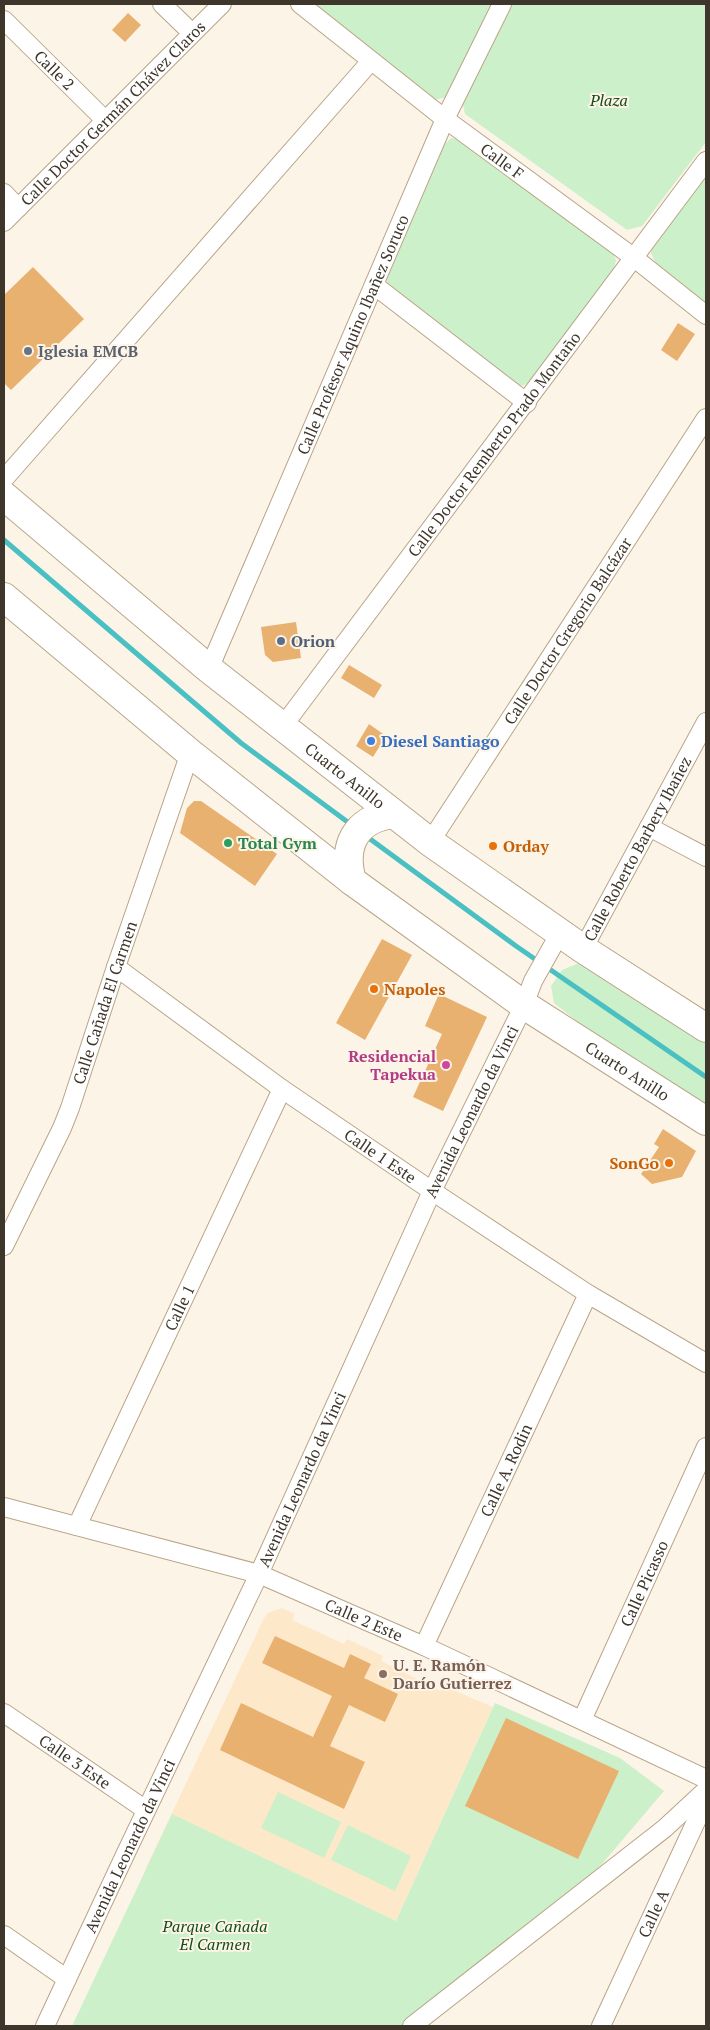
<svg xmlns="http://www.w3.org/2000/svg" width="710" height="2030" viewBox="0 0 710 2030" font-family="'PT Serif',serif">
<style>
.built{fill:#fde8ca}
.green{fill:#ccf0c9}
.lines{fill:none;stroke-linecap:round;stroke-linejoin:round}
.stream{stroke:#4ac0c2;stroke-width:5}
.building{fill:#e8b170}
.street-casing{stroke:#b9a587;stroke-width:20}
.highway-casing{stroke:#b9a587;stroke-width:30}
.street{stroke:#fff;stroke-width:18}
.highway{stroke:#fff;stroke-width:28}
.worship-dot{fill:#6b7280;stroke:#fdf4e8;stroke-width:2}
.service-dot{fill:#5c6f8a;stroke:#fdf4e8;stroke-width:2}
.shop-dot{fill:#3f7fe0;stroke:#fdf4e8;stroke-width:2}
.leisure-dot{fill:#2e9e5b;stroke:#fdf4e8;stroke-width:2}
.food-dot{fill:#e8710a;stroke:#fdf4e8;stroke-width:2}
.hotel-dot{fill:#d1479c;stroke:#fdf4e8;stroke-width:2}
.education-dot{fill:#8d6e63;stroke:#fdf4e8;stroke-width:2}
.labels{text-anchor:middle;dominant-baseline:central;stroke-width:4;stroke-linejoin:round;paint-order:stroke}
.street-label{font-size:16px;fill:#3e362a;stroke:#fdf4e8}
.park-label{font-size:16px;font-style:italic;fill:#134e14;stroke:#fdf4e8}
.worship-label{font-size:16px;font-weight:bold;fill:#5b616d;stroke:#fdf4e8;text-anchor:start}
.service-label{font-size:16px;font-weight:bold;fill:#4e5e75;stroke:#fdf4e8;text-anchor:start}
.shop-label{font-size:16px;font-weight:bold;fill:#366cbe;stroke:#fdf4e8;text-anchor:start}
.leisure-label{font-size:16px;font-weight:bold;fill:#27864d;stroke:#fdf4e8;text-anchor:start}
.food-label{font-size:16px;font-weight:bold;fill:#c56008;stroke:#fdf4e8;text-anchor:start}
.hotel-label{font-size:16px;font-weight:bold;fill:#b23c85;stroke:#fdf4e8;text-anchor:end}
.education-label{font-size:16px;font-weight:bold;fill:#785e54;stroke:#fdf4e8;text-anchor:start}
</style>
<rect width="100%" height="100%" fill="#fdf4e8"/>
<path class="built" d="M282,1608l13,6 -3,6 52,24 3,-5 36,17 -2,5 60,30 3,-5 49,21 -97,214 -145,-69 -105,16 118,-250 4,-5z"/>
<path class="green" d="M309,4h184l-46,93 -13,3z
M513,4h193v138l-64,84 -15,4 -162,-116 -3,-13z
M451,138l10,1 153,116 2,6 -3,10 -83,110 -6,4 -7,1 -130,-102v-5l58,-135z
M706,174v129l-50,-39 -5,-11 1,-9z
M579,963l26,14 32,24 69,43v62l-110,-70 -42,-33 -3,-17 11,-16z
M495,1703l125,55 44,33 -62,73 -99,97 -96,65h-335l100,-212 224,107z
M278,1792l63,30 -17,36 -63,-30z
M348,1825l63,31 -16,35 -64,-31z"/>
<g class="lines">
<path class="stream" d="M4,540l237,203 112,83
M366,836l150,110 190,131"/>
</g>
<path class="building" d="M128,13l13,12 -16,17 -13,-12z
M33,267l51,52 -73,71 -7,-7v-88z
M678,323l17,11 -18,27 -16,-11z
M296,622l5,36 -28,4 -8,-7 -4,-28z
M349,665l33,20 -8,13 -33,-20z
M369,724l17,12 -13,21 -17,-11z
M194,801h7l76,53 -22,32 -75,-53 7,-25z
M382,939l30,16 -47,85 -29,-17z
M439,994l48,23 -44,94 -30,-14 29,-63 -17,-8z
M663,1129l33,22 -14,26 -30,7 -11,-10 18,-27 -5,-3z
M275,1636l69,32 6,-14 21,10 -7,14 34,16 -13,28 -36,-17 -19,41 35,16 -21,47 -124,-59 21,-47 72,34 19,-41 -70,-33z
M506,1718l113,53 -41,88 -113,-53z"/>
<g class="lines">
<defs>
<g id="street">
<path d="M162,4l30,29"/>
<path id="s1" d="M300,4l145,115 188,138 73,58"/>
<path id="s2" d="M4,20l101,100"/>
<path d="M4,193l14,15"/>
<path id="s3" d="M4,222l218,-218"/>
<path d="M374,285l153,118"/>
<path d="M4,479l367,-418"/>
<path id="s4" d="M209,669l236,-550 57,-115"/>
<path id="s5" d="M283,726l423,-565"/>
<path d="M649,827l57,30"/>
<path id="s6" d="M430,842l276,-424"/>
<path id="s7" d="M583,949l123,-227"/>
<path id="s8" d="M116,967l166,122 150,102 156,103 118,69"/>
<path id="s9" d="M4,1246l58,-118 8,-20 46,-141 74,-214"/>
<path id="s10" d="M4,1507l255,67 165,72 282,133"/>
<path id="s11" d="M77,1526l205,-437"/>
<path id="s12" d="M424,1646l164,-352"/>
<path id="s13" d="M4,1713l142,97"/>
<path id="s14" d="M582,1720l124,-273"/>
<path d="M4,1935l63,44"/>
<path id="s15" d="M45,2026l79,-169 135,-283 173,-383 92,-186 9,-24 27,-48"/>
<path d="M412,2026l253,-198 41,-38"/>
<path id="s16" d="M601,2026l105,-226"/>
</g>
<g id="highway">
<path id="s17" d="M4,496l205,173 221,173 153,107 123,79"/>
<path id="s18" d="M4,597l186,156 162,128 172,124 182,116"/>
<path d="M352,881c-10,-35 3,-62 41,-67"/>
</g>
</defs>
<use href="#street" class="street-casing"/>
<use href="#highway" class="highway-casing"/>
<use href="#street" class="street"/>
<use href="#highway" class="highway"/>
</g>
<circle class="worship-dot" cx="28" cy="351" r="5"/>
<circle class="service-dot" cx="281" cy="641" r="5"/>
<circle class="shop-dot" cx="371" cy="741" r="5"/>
<circle class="leisure-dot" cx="228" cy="843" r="5"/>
<g class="food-dot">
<circle cx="493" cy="846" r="5"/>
<circle cx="374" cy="989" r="5"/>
<circle cx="669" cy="1163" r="5"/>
</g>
<circle class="hotel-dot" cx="446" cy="1065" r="5"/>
<circle class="education-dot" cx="383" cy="1674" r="5"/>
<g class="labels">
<g class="street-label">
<text stroke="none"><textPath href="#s2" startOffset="71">Calle 2</textPath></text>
<text stroke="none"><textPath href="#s3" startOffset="154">Calle Doctor Germán Chávez Claros</textPath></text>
<text stroke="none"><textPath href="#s1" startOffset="256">Calle F</textPath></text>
<text stroke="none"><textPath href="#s4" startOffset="364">Calle Profesor Aquino Ibañez Soruco</textPath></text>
<text stroke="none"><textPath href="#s5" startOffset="352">Calle Doctor Remberto Prado Montaño</textPath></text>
<text stroke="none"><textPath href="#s6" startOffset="252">Calle Doctor Gregorio Balcázar</textPath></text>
<text stroke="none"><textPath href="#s17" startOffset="441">Cuarto Anillo</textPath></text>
<text stroke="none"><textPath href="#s7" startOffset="114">Calle Roberto Barbery Ibañez</textPath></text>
<text stroke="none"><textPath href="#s9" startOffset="264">Calle Cañada El Carmen</textPath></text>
<text stroke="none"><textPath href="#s18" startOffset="784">Cuarto Anillo</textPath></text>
<text stroke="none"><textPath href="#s15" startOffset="1009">Avenida Leonardo da Vinci</textPath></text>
<text stroke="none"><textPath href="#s8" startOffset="325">Calle 1 Este</textPath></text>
<text stroke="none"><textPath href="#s11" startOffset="241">Calle 1</textPath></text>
<text stroke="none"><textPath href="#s12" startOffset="194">Calle A. Rodin</textPath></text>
<text stroke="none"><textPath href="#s15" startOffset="604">Avenida Leonardo da Vinci</textPath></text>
<text stroke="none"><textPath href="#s14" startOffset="150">Calle Picasso</textPath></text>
<text stroke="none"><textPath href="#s10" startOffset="378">Calle 2 Este</textPath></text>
<text stroke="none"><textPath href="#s13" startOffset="86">Calle 3 Este</textPath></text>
<text stroke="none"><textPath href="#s15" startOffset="199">Avenida Leonardo da Vinci</textPath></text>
<text stroke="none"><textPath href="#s16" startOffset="124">Calle A</textPath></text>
</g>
<g class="park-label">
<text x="609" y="100">Plaza</text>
<text x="215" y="1926">Parque Cañada<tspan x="215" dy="18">El Carmen</tspan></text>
</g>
<g class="worship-label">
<text x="38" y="351">Iglesia EMCB</text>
</g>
<g class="service-label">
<text x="291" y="641">Orion</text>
</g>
<g class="shop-label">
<text x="381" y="741">Diesel Santiago</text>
</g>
<g class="leisure-label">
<text x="238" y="843">Total Gym</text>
</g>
<g class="food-label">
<text x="503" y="846">Orday</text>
<text x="384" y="989">Napoles</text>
<text x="659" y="1163" text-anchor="end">SonGo</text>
</g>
<g class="hotel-label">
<text x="436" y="1056">Residencial<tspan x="436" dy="18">Tapekua</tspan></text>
</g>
<g class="education-label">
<text x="393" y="1665">U. E. Ramón<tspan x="393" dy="18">Darío Gutierrez</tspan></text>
</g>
</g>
<rect width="710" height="2030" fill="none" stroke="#3e362a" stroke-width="10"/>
</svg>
